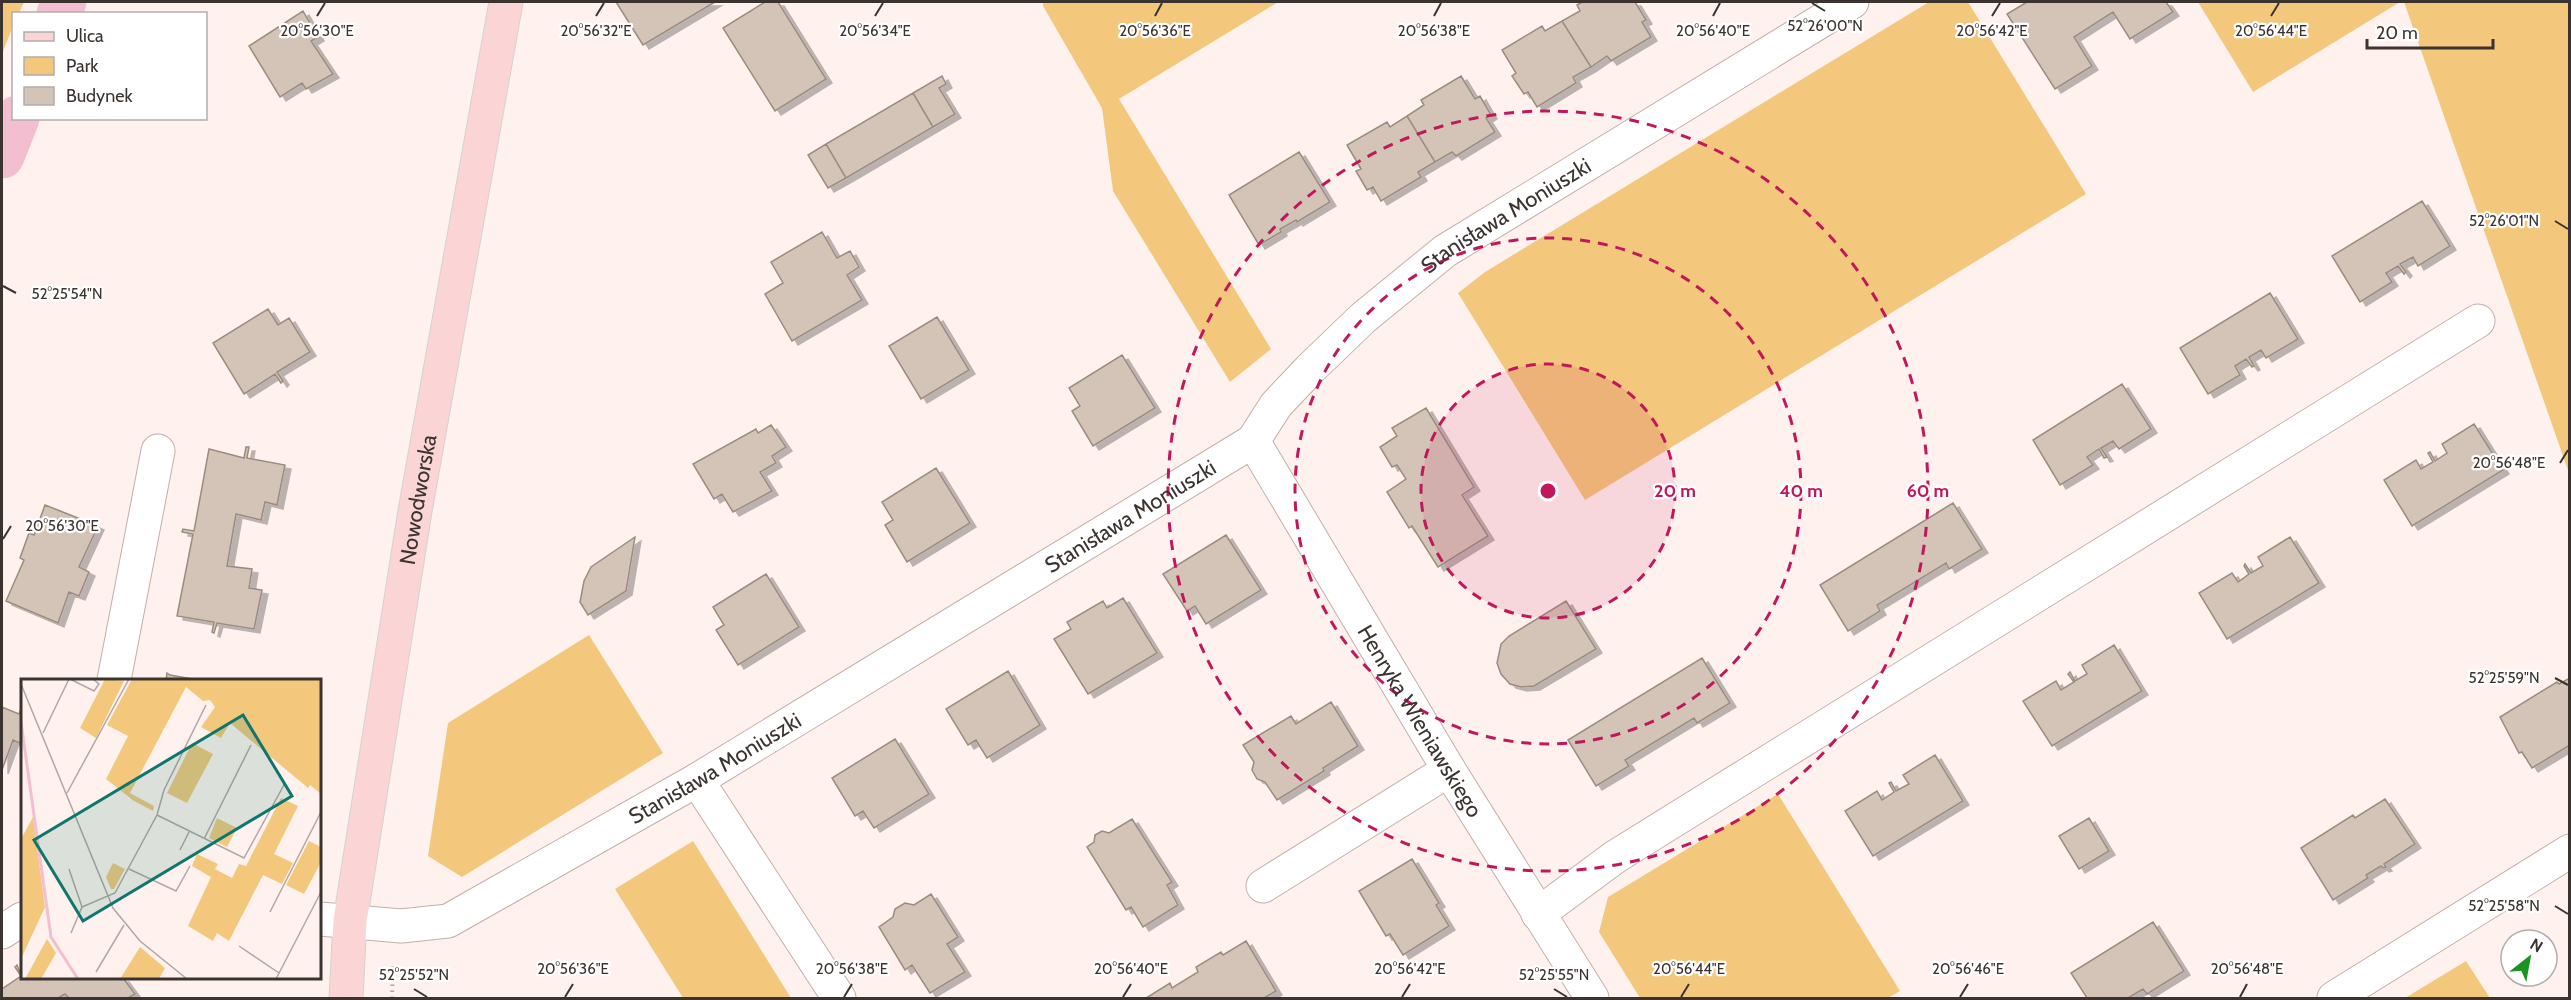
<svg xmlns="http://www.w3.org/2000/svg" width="2571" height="1000" viewBox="0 0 2571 1000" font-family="Cabin,sans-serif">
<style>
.green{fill:#f3c87d}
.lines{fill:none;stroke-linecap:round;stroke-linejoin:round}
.canal{stroke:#f4bed1;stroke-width:45}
.building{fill:#d4c4b8;stroke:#9b8c81;stroke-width:1.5;filter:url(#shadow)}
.minor-casing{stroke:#c3afa9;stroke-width:35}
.major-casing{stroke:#d4d2d1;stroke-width:35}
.path{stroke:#b1a6a3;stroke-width:4;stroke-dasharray:1.5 4.5;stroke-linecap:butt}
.minor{stroke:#fff;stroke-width:33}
.major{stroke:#fbd4d5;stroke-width:33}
.ticks{fill:none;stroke:#3b3330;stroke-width:2}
.ring{fill:none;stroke:#c2185b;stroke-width:3;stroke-dasharray:10 8}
.labels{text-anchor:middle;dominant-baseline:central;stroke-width:4.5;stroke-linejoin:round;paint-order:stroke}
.street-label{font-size:22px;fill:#3b3330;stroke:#fff}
.inset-river{fill:none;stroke:#f4bed1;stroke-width:3}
.inset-road{fill:none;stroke:#b1a6a2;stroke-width:1.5}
.view{fill:#0f766e;fill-opacity:0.15;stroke:#0f766e;stroke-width:3}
.inset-edge{fill:none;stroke:#3b3330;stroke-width:3}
.ticks-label{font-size:15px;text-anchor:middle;fill:#3b3330;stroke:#fff;stroke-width:4.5;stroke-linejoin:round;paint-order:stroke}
.centre{fill:#c2185b;stroke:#fff;stroke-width:3}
.ring-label{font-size:18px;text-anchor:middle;font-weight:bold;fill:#c2185b;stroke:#fff;stroke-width:4.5;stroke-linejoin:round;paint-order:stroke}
</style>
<defs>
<filter id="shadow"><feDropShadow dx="6" dy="4" stdDeviation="0" flood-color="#0004"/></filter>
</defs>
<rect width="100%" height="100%" fill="#fff2ee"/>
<path class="green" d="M2,2h22l-5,11 -5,1 -1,12 -11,28z
M1043,2h235l-159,97 152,250 -41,33 -117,-191 -11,-83 -59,-102z
M1929,2h39l118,192 -501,306 -127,-207 27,-21z
M2198,2h202l-147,90z
M2404,2h165v471z
M589,635l74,118 -201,124 -34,-21 20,-133z
M1778,794l122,197 -12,7h-248l-41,-66 9,-35z
M693,841l98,157h-108l-68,-109z
M2466,961l24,37h-85z"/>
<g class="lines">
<path class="canal" d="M59,14l5,-12
M2,156l15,-38"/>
</g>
<path class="building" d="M616,2h99l-72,43z
M765,2h13l48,77 -51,32 -52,-83z
M1582,2h53l11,18 -4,2 9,15 -40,24 -4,-5 -16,11 -29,-46 18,-10 -3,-6z
M2027,2h139l7,10 -43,27 -17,-27 -39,25 18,29 -37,23 -48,-75z
M303,11l15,26 -7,4 22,33 -27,15 -4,-6 -22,14 -31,-51z
M1562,21l29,46 -18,10 3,6 -39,24 -9,-15 -4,2 -12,-18 4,-3 -14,-23 40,-24 3,5z
M942,76l4,8 -7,4 16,26 -22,13 -20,-34z
M1461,76l14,23 5,-3 11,19 -5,3 9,14 -39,24 -4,-4 -17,10 -28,-46 17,-11 -3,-5z
M913,93l20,34 -87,51 -20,-34z
M1407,116l28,46 -17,10 3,5 -40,24 -8,-14 -6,3 -11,-19 5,-2 -14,-24 40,-23 3,5z
M826,144l20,34 -18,10 -20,-33z
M1299,152l31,50 -33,20 -1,-2 -16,9 1,3 -22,13 -30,-50z
M2422,201l28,45 -32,20 -5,-9 -13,7 6,8 -2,2 -6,-8 -12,7 6,9 -32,20 -28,-46z
M822,232l15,26 13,-7 9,16 -12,8 15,25 -70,41 -27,-47 18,-11 -12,-21z
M2270,293l28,46 -32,19 -5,-8 -12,7 5,9 -2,1 -6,-8 -11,7 5,9 -32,19 -28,-46z
M268,309l10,16 11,-7 21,34 -33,20 6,9 -2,2 -6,-9 -31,20 -31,-51z
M937,317l32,53 -48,29 -32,-53z
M1122,355l33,53 -62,38 -21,-35 8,-5 -11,-18z
M2122,384l29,45 -32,20 -6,-8 -12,7 6,9 -3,1 -5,-9 -12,8 6,8 -33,20 -27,-45z
M1426,408l48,79 -12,8 26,41 -50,31 -26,-41 -3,2 -22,-36 19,-13 -9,-14 -5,2 -12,-20 17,-11 -5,-8z
M2474,424l29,46 -91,56 -28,-46 32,-20 5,9 12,-7 -5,-9 2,-1 5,9 12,-8 -5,-9z
M771,425l15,22 -14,9 4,7 -16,9 12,19 -39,21 -11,-18 -8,5 -21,-35 63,-35 2,4z
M246,447h3l-2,11 38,7 -8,40 -12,-3 -4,18 -25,-6 -9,52 25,3 -3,19 13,2 -8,39 -37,-6 -3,10 -2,-1 2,-10 -37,-6 16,-82 -11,-2 1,-3 11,2 15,-82 35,9z
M936,468l34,55 -63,39 -22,-37 8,-5 -11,-18z
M1953,503l29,46 -33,20 -3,-6 -69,42 3,6 -32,20 -28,-46z
M45,505l53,21 -19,41 10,5 -10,24 -10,-4 -11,31 -52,-22 18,-41 -4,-2 9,-25 5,2z
M1226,535l35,55 -55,34 -11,-18 -8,5 -24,-37z
M635,537l-9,54 -38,24 -8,-13 4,-21 7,-14z
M2290,537l29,46 -92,56 -28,-46 33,-20 6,9 11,-8 -5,-8 1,-2 6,9 12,-7 -5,-9z
M766,574l33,53 -61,38 -22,-35 8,-5 -11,-18z
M1123,598l34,55 -69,41 -34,-55 17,-10 -4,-7 36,-21 4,7z
M1566,601l30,48 -62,37 -13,1 -11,-3 -9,-10 -4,-11 4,-19 8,-8z
M2114,645l28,46 -90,55 -29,-45 33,-20 5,9 13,-8 -6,-8 2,-2 5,9 12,-7 -5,-9z
M1702,658l28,45 -33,20 -3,-5 -69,42 4,6 -33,20 -28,-46z
M1008,671l32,54 -53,33 -11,-18 -8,5 -22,-36z
M167,673l3,2 28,5h-32z
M2570,678v67l-38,23 -10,-16 -3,1 -19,-36 57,-35 2,2z
M1331,702l27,44 -35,22 1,3 -47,29 -12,-18 -8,-3 -5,-9 2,-8 -11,-17 48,-29 5,8z
M22,706v38l-9,-4 -11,30v-63l17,7z
M895,739l34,55 -55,34 -11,-17 -8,5 -23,-38z
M1935,755l28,46 -90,55 -28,-45 32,-20 5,9 12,-8 -5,-9 2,-1 5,9 13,-7 -6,-9z
M2385,799l30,45 -31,20 2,3 -3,1 -2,-2 -15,9 2,3 -35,22 -32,-52 52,-33 2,3z
M2089,818l20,33 -30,18 -20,-33z
M1132,819l40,63 -5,3 11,20 -35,22 -12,-20 -5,3 -39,-63 7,-5 1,-7 7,-4 7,2z
M1412,859l27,44 -3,2 13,21 -46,29 -13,-21 -4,2 -27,-45z
M931,894l27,43 -11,7 18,28 -35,21 -18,-28 -7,5 -26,-43 14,-10 2,-8 10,-6 9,2z
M2153,922l31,49 -37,23 -4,-5 -15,9h-41l-16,-25z
M1246,941l30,50 -12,7h-118l24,-15 2,5 26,-16 -2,-5 25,-15 2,3z
M17,965l5,13h101l12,16 -7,4h-59l-4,-4 -7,4h-56v-9l19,-13 -6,-9z"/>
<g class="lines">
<defs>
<g id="minor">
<path id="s1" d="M1253,441l196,329 143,228"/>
<path d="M114,680l44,-229"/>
<path d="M697,780l142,218"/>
<path d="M1263,886l186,-116"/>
<path d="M1538,914l77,-57 863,-536"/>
<path id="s2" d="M320,919l81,7 47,-5 249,-141 556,-339 23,-36 34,-36 53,-51 82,-67 407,-249"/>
<path d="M2,932l20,-13"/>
<path d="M2334,998l236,-147"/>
</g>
<g id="major">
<path id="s3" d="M346,998l4,-77 65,-410 91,-509"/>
</g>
</defs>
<use href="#minor" class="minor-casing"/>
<use href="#major" class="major-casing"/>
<path class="path" d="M392,998l1,-34"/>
<use href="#minor" class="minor"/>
<use href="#major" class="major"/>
</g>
<path class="ticks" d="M1812,3l13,8M317,16l8,-13M596,16l8,-13M875,16l8,-13M1155,16l7,-13M1434,16l7,-13M1713,16l7,-13M1992,16l8,-13M2271,16l8,-13M2555,221l13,8M3,286l13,7M2560,463l8,-13M3,539l8,-13M2555,678l13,7M2555,906l13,8M414,989l13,8M1554,989l13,8M565,997l8,-13M844,997l8,-13M1123,997l8,-13M1402,997l8,-13M1681,997l8,-13M1960,997l8,-13M2240,997l7,-13"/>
<circle cx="1548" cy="491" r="127" fill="#c2185b" fill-opacity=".12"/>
<g class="ring">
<circle cx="1548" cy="491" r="127"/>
<circle cx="1548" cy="491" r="253"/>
<circle cx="1548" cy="491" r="380"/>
</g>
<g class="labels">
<g class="street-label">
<text stroke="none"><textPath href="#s2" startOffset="1408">Stanisława Moniuszki</textPath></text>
<text stroke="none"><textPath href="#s3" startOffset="504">Nowodworska</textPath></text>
<text stroke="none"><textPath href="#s2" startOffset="922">Stanisława Moniuszki</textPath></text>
<text stroke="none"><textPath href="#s1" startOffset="326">Henryka Wieniawskiego</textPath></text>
<text stroke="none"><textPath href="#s2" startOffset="436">Stanisława Moniuszki</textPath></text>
</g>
</g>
<g transform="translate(21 679)">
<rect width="300" height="300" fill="#fff2ee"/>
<path d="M84,0l19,2 -28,57 -16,-10zM111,0h189v115l-11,-9 -2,3 -78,-65 -9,15 -20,-11 14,-20 -5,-7 -7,1 -17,-14 -56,106 24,13 -1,5 -19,-10 -28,-22 22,-43 -21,-11zM171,64l21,11 -26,49 -20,-10zM260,119l17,8 -24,48 19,9 -11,21 -19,-9 -34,66 -12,-8 -4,8 -25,-15 23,-49 -19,-11 5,-12 21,10 -3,5 17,9 7,-14 7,2zM12,138l12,90 -24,52v-120zM196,139l20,10 -10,19 -18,-9zM288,162l12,6v15l-17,32 -18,-9zM92,184l12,6 -11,20h-3l-5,-12zM26,260l9,14 -15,26h-16zM119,268l25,21 -6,11h-39z" fill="#f3c87d"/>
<path class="inset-river" d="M0,43l30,215 27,42"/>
<path class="inset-road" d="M49,0l24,12 5,-7 -6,-5M0,5l92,224 27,33 47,38M22,54l26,-54M46,114l62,-114M136,136l87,43 41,-75M183,160l47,-94M159,171l9,-18M48,190l13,38 -11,26M108,190l47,22 14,-25M61,228l33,-14 42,-78 7,-25 42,-85M249,233l51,-100M218,267l40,27M75,293l28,-47M255,300l45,-87"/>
<path class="view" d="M222,36l49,81 -209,125 -49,-81z"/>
<rect width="300" height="300" class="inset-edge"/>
</g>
<g class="ticks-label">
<text x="1825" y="31">52°26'00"N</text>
<text x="317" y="36">20°56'30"E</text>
<text x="596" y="36">20°56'32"E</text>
<text x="875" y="36">20°56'34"E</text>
<text x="1155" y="36">20°56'36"E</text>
<text x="1434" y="36">20°56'38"E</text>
<text x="1713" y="36">20°56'40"E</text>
<text x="1992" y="36">20°56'42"E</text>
<text x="2271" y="36">20°56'44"E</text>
<text x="2504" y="226">52°26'01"N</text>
<text x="67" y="299">52°25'54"N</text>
<text x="2509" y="468">20°56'48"E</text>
<text x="62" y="531">20°56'30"E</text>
<text x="2504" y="683">52°25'59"N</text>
<text x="2504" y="911">52°25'58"N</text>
<text x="573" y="974">20°56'36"E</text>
<text x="852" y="974">20°56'38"E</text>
<text x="1131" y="974">20°56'40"E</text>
<text x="1410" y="974">20°56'42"E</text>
<text x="1689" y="974">20°56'44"E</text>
<text x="1968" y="974">20°56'46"E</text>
<text x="2247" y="974">20°56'48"E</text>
<text x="414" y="980">52°25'52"N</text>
<text x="1554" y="980">52°25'55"N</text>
</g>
<circle cx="1548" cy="491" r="9" class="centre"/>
<g class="ring-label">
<text x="1675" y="497">20 m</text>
<text x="1801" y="497">40 m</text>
<text x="1928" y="497">60 m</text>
</g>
<rect width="2571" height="1000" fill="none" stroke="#3b3330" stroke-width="6"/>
<rect x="12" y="12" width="195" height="108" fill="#ffffff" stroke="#b1adac" stroke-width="1.5"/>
<rect x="24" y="32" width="30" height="9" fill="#fbd4d5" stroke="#b1adac" stroke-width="1.5"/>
<text x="66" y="42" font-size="18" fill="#3b3330">Ulica</text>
<rect x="24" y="57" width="30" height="18" fill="#f3c87d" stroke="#b1adac" stroke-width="1.5"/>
<text x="66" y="72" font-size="18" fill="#3b3330">Park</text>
<rect x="24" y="87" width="30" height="18" fill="#d4c4b8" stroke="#b1adac" stroke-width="1.5"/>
<text x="66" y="102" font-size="18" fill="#3b3330">Budynek</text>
<g transform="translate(2529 958) rotate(31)"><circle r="28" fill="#ffffff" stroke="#b1adac" stroke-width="1.5"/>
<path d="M0-4.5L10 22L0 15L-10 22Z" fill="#1a9322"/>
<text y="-9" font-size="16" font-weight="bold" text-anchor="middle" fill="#3b3330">N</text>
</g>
<path d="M2367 39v9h126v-9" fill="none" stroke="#3b3330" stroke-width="3"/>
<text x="2376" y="39" font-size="18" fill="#3b3330" stroke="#ffffff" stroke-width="4.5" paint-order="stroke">20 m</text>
</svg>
